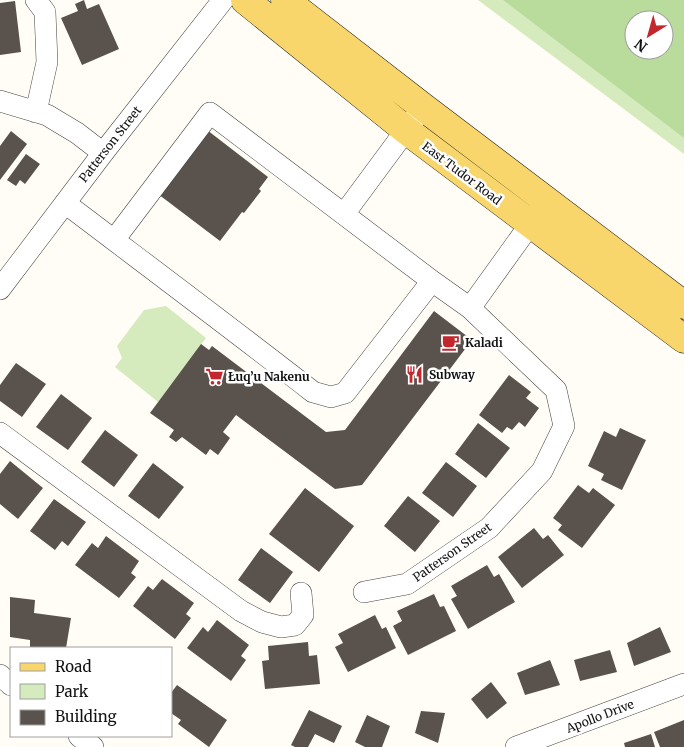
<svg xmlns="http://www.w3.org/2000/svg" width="684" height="747" viewBox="0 0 684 747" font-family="Merriweather,serif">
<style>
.green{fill:#d5ebbd;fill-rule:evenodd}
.forest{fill:#b9dc9c;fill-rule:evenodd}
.building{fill:#5a524d}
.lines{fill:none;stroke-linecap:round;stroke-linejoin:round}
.minor-casing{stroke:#444;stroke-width:22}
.major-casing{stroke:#222;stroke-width:29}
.minor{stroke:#fff;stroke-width:21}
.major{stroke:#f9d66b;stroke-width:28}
.labels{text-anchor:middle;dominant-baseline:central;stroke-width:5;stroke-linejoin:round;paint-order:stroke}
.street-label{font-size:12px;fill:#111;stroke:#fff}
.poi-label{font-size:12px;font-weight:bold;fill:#111;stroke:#fff;text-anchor:start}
</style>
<rect width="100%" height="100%" fill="#fffdf5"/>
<path class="green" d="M478,0h206v154zM634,20h30v30h-30z
M166,306l40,32 -48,64 -43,-35 7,-9 -5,-12 27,-36z"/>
<path class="forest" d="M503,0h181v138zM634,20h30v30h-30z"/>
<path class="building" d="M84,0l3,9 12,-5 20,45 -37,16 -21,-47 17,-7 -3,-7z
M15,1l6,51 -21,3v-52z
M207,130l61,47 -9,12 2,2 -17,22 -2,-1 -22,29 -62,-47z
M11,131l16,13 -27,36v-34z
M26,154l14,10 -15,20 -5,-4 -4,6 -9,-6z
M434,311l38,29 -110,145 -27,4 -99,-74 -13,17 7,6 -12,17 -8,-6 -4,6 -24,-18 -6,5 -7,-5 5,-7 -24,-17 51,-69 8,6 3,-4 114,86 19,-2z
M16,363l30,21 -24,33 -22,-16v-16z
M509,375l22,17 -5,6 13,10 -14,19 -6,-5 -7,8 -5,-3 -5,6 -23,-18z
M61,394l31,24 -24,32 -32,-23z
M478,423l32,25 -24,30 -31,-24z
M620,428l26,12 -24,50 -21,-10 3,-6 -16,-8 16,-35 12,6z
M105,430l33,25 -24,32 -33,-25z
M10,461l33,27 -25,31 -18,-15v-30z
M446,462l31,24 -24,31 -31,-24z
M153,463l31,24 -25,32 -31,-23z
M578,485l11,8 4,-5 22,17 -33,43 -24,-18 4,-5 -9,-7z
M305,488l49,38 -35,46 -50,-38z
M408,496l32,25 -25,31 -31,-26z
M54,499l32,23 -18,24 -6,-5 -7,9 -25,-19z
M534,528l9,11 5,-4 16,20 -42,33 -24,-31z
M106,536l33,25 -8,12 5,4 -17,21 -44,-33 17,-22 6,5z
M261,548l32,24 -23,31 -32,-23z
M487,565l7,12 5,-3 16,28 -47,27 -17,-30 6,-3 -6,-10z
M162,579l32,24 -8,11 5,4 -16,21 -42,-33 15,-20 5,4z
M434,594l6,13 4,-1 12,25 -48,24 -15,-29 9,-5 -5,-10z
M10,597l25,3 -1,13 37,5 -5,30 -36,-1v-7l-20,-3z
M375,615l7,14 4,-2 10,21 -48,24 -13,-25 8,-4 -5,-9z
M217,620l32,25 -8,11 5,4 -15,21 -44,-33 16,-21 5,5z
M660,627l11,25 -37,14 -7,-23z
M308,642l1,14 8,-1 3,29 -55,5 -3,-28 7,-1 -1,-14z
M610,650l7,22 -37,9 -6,-21z
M550,660l10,25 -35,10 -8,-22z
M491,682l16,21 -20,16 -16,-20z
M177,685l50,35 -18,27 -31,-23 3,-4 -10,-7v-20z
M309,710l33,16 -8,17 -19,-9 -7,13h-13l-4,-2z
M421,711l24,2 -7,30 -23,-10z
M367,715l23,11 -8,21h-17l-10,-5z
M684,720v27h-24l-6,-15z
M651,734l4,13h-30l-1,-4z"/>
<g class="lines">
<defs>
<path id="minor" d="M0,101l47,14 30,18 26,20
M36,112l11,-50 -2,-50 -9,-12
M65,203c83,63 166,125 248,189l18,5 14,-4 87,-112 -222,-168 -96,127
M344,214l71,-96
M432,281l38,27
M0,289l103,-136 120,-153
M0,433l241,178 21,11 19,5 14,-2 8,-10 -2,-22
M364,592l43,-8 82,-56 53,-57 22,-45 -8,-36 -86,-82 69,-96
M0,675l11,10
M79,736l14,11
M516,747l168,-63"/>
<path id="major" d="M245,0l161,130 278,209
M285,0l138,107 261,198"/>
</defs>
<use href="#minor" class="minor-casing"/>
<use href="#major" class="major-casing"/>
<use href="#minor" class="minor"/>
<use href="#major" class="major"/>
</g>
<defs>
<symbol id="cafe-bare" viewBox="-9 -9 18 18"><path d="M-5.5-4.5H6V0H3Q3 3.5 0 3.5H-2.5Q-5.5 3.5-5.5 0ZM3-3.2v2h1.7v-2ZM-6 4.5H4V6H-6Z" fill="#c4262e" stroke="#fff" stroke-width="2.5" paint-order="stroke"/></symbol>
<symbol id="restaurant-bare" viewBox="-9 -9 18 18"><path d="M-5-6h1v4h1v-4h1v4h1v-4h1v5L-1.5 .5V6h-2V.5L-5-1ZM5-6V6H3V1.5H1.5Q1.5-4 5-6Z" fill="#c4262e" stroke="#fff" stroke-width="2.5" paint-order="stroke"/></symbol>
<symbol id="supermarket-bare" viewBox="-9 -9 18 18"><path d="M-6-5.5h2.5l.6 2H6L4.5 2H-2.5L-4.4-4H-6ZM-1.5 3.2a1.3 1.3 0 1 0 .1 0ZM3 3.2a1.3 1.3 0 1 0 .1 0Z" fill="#c4262e" stroke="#fff" stroke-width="2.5" paint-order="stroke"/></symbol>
</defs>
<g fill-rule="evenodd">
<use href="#cafe-bare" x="438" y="330" width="25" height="25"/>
<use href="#restaurant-bare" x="402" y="362" width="25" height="25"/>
<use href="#supermarket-bare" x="202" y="364" width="25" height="25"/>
</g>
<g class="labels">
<g class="street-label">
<text transform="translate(110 144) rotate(-52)">Patterson Street</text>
<text transform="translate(462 173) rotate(37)">East Tudor Road</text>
<text transform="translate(452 552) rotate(-35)">Patterson Street</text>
<text transform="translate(600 716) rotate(-21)">Apollo Drive</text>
</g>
<g class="poi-label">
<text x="465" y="342">Kaladi</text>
<text x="429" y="374">Subway</text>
<text x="228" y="376">Łuq’u Nakenu</text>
</g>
</g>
<rect x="10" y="647" width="162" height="90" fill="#ffffff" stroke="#a0a0a0"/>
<rect x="20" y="663" width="25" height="8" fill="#f9d66b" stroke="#a0a0a0"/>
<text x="55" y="672" font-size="15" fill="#111111">Road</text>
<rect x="20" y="684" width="25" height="15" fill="#d5ebbd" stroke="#a0a0a0"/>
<text x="55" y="697" font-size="15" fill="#111111">Park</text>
<rect x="20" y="710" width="25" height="15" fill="#5a524d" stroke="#a0a0a0"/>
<text x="55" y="722" font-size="15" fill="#111111">Building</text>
<g transform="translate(649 35) rotate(217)"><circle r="24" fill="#ffffff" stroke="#a0a0a0"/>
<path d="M0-4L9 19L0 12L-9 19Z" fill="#c4262e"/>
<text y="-8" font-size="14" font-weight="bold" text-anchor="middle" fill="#111111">N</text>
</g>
</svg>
